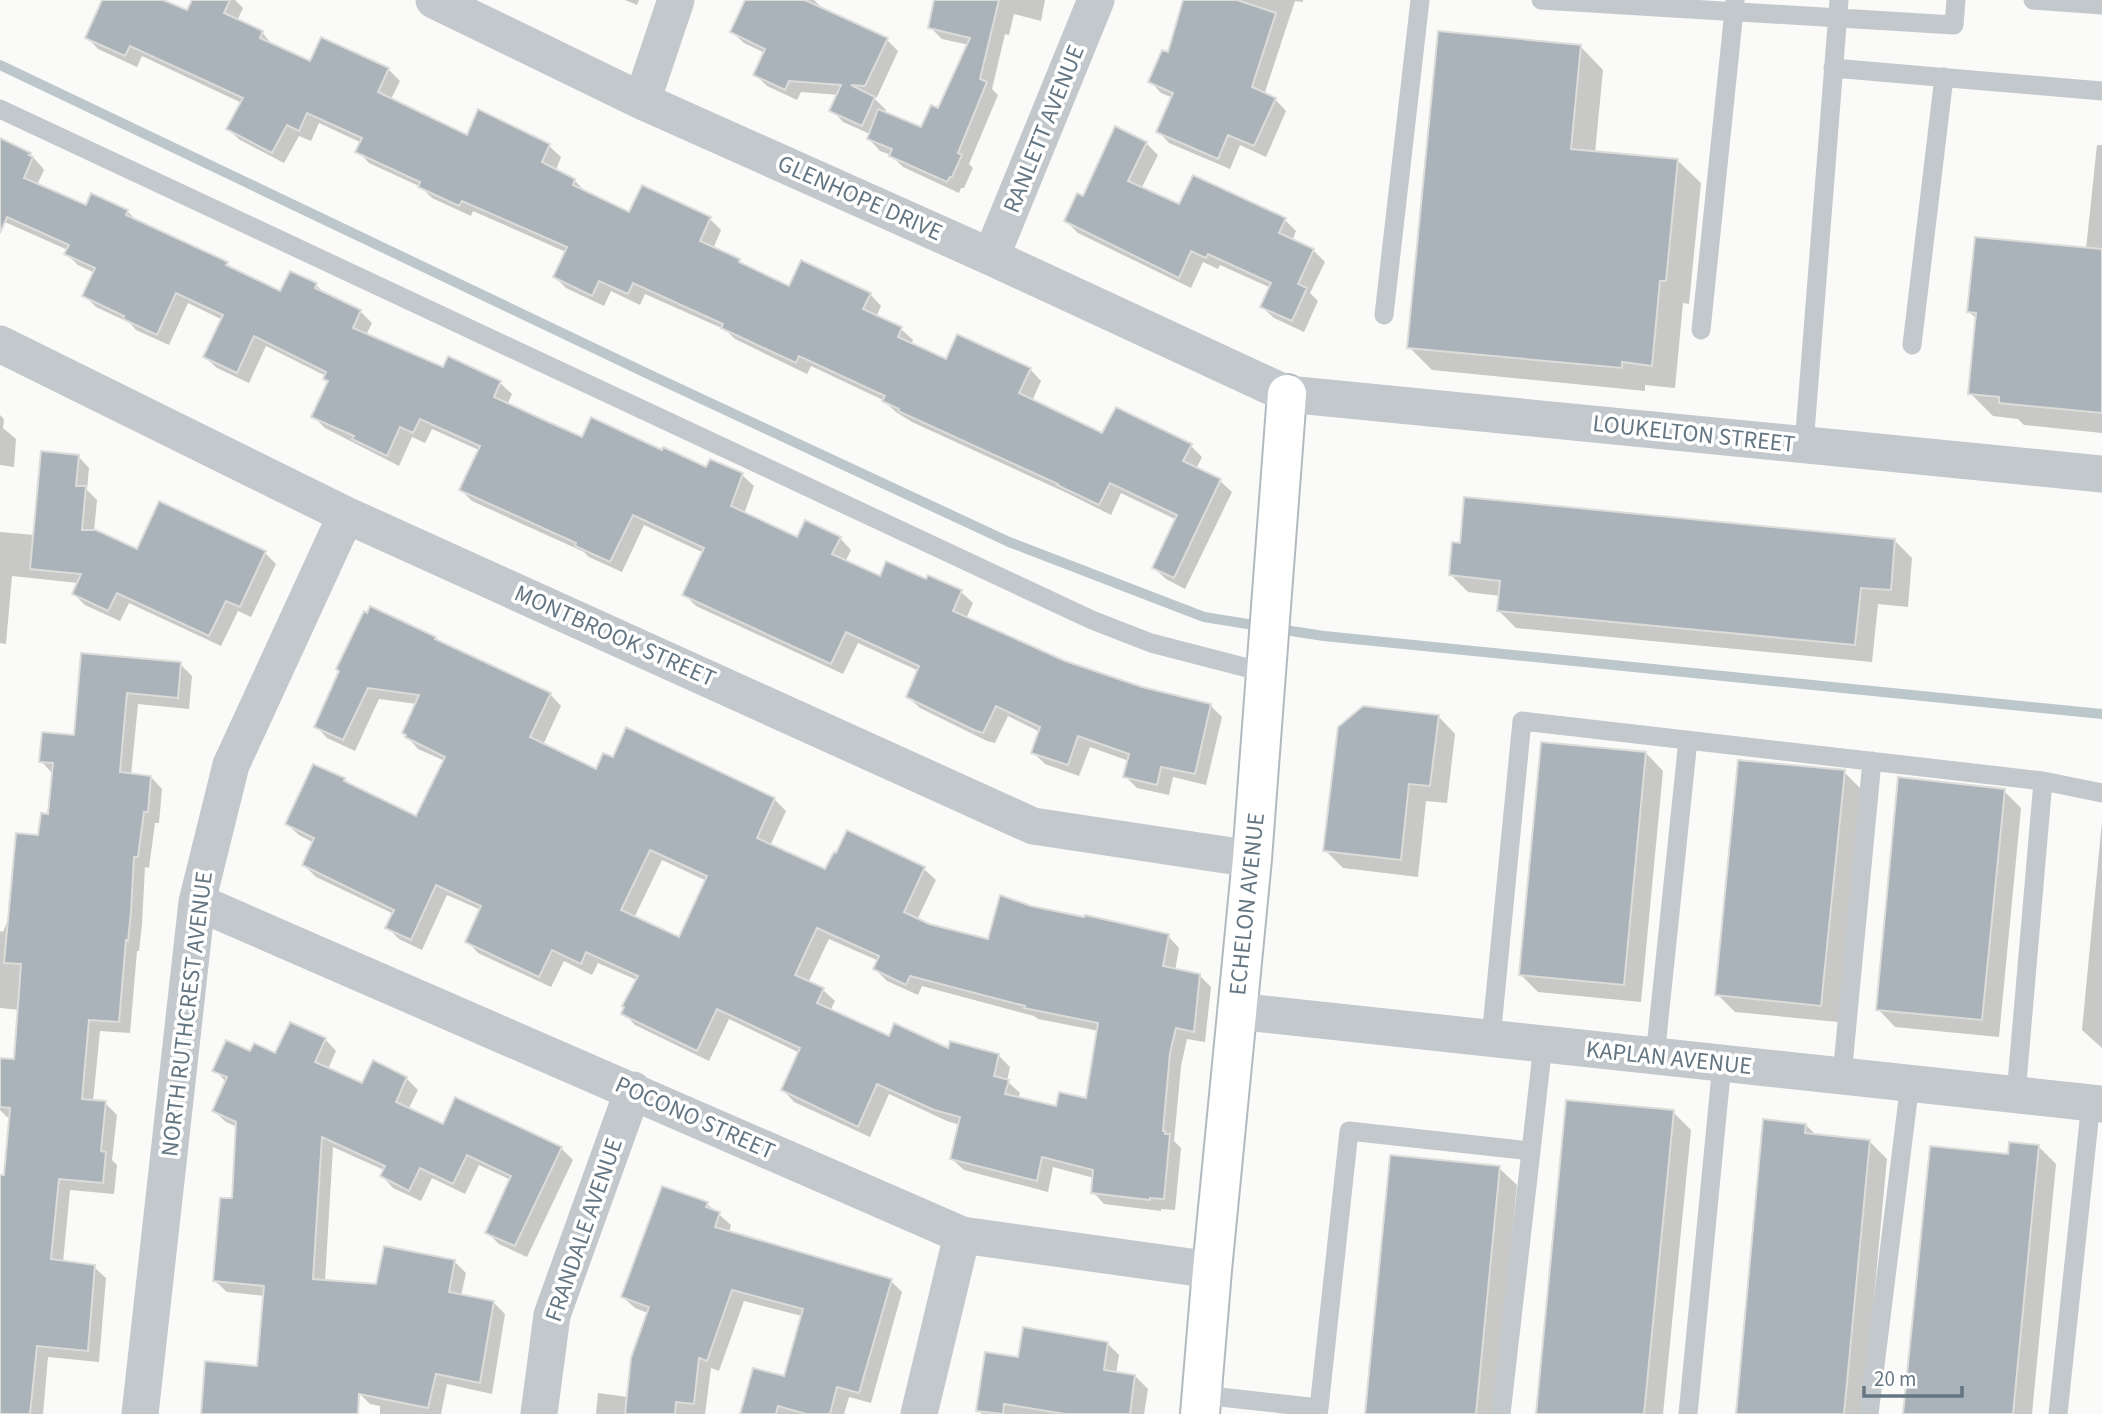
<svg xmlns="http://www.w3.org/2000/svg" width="2102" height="1414" viewBox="0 0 2102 1414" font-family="'Source Sans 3',sans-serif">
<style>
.shadow{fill:#0003;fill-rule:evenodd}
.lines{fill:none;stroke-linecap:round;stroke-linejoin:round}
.stream{stroke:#bbc7cb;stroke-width:10}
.building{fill:#aab3b9;stroke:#dcdcda;stroke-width:2;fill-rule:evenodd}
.secondary-casing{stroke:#b3babf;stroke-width:42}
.lane{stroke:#c3c8cc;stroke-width:19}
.street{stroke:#c3c8cc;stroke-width:37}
.secondary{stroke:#fff;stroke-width:38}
.labels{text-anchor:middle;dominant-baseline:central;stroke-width:7;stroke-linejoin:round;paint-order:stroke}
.street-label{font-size:24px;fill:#657683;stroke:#fff}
</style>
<rect width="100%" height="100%" fill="#fafaf8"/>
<path class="shadow" d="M104,0h57l27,13 6,-13h41l8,8 -6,13 25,11 11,14 38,17 77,6 12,12 -9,18 77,38 11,-25 70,34 12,11 -5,13 18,10 12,12 44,22 80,5 11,11 -8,19 26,12 7,7 44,20 80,6 11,12 -5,11 25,12 12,11 -2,5 36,17 83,7 11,12 -9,20 71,34 88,11 11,11 -6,12 24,12 12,11 -47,97 -19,-10 -12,-11 23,-48 -56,-27 -10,22 -44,-22 -155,-71 -16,-10 -13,-12 -72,-34 -4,8 -72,-35 -9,-9 -81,-36 -5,11 -29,-14 -7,15 -38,-18 -11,-11 11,-25 -93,-41 -2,5 -39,-18 -11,-11 -52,-24 -11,-12 4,-8 -43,-20 -8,18 -12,-5 -15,27 -44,-23 -12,-11 14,-26 -100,-47 -5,11 -39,-18 -11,-12z
M625,0h14l-2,5z
M747,0h67l12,12 61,28 11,11 -21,46h-4l13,13 -2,3 38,17 17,-20 30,-65 -27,-6 -12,-12 6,-27h109l-4,21 -27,-7 -5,21 -4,-1 -13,55 6,6 -29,69 4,4 -9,20h-3l-2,5 -56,-26 -12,-12 -11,-4 -11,-12 1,-5 -27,-12 -11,-12 7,-15 -38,-3 -4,8 -30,-14 -12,-12 10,-21 -21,-10 -12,-11z
M1186,0h117v2l-8,-1 -31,94 11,4 11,12 -20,46 -26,-12 -10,24 -61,-26 -11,-12 15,-33 -12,-5 -11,-12 19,-26z
M1580,46l23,24 -8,83 82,7 24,23 -12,121 -6,-1 -8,85 -30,-3v6l-213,-21 -23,-23z
M0,140l30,14 11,12 3,4 -7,15 50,22 40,4 12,12 88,41 7,7 47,22 35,-8 10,10 34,16 12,12 -6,12 78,35 56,13 12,11 -5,11 76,34 79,14 45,16 35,6 12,11 -10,28 53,25 43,-1 11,12 -6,12 36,16 46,3 34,11 12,11 -7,16 98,43 77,27 69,16 12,12 -16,68 -33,-8 -4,18 -32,-7 -12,-12 4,-15 -39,-14 -11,29 -34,-12 -12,-12 7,-20 -32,-16 -13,27 -8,-2 -67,-33 -12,-11 11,-26 -61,-28 -15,31 -147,-68 -12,-12 20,-41 -60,-28 -22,47 -33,-15 -5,-5 -112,-51 -11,-11 18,-40 -47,-21 -7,14 -13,-6 -13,29 -74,-38 -12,-12 16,-33 -4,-5 1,-2 -60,-30 -17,37 -32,-15 -12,-11 18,-37 -35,-17 -19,42 -33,-15 -6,-7 -34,-16 -12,-12 11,-22 -17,-8 -11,-11 1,-4 -63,-28 -5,12z
M1146,143l12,12 -17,34 39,18 105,13 11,11 -4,10 21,9 12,12 -15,31 8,8 -14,31 -30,-14 -12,-11 9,-19 -51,-23 -2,4 -15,-7 -12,26 -113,-55 -12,-12 18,-23z
M2097,145h5v288l-78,-8 -6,-6 -25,-3 -23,-23 7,-74 -8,-7 117,-63z
M0,415l4,4 -1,9 13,11 -2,28 -14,-2z
M78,456l11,12 -2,22 10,10 -3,31 44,21h126l12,12 -25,53 -13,-6 -17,35 -92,-43 -9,18 -35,-16 -11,-11 4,-11 -66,-7 -6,68 -6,-1v-111l35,3z
M1895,541l17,17 -4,49 -30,-3 -6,58 -356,-34 -18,-18 2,-14 -32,-4 -17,-17z
M435,639l5,5 110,50 11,12 -18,39 54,27 177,27 12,12 -16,35 56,26 98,-3 12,11 -19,40 12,5 60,16 41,-33 138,28 11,12 -4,23 24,4 12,12 -6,55 -18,-3 -6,27 -7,75 7,7 -6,62 -14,-1v2l-57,-7 -11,-12 1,-14 -41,-11 -5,25 -84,-22 -12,-11 8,-34 -13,-4 -58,-27 -19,43 -76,-35 -11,-12 17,-37 -71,-34 -20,42 -74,-36 -11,-12 13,-33 -39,-17 -6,12 -28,-14 -13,26 -73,-34 -11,-12 14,-31 -34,-15 -25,55 -23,-11 -11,-11 6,-14 -78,-37 -12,-12 10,-22 -15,-8 -12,-11 57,-45 8,8 65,31 28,-57 -27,-12 -14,-16 13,-29 -38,-5 -24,52 -28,-13 -11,-12zM662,860l45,21 -27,58 -46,-21zM829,939l50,22 -4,8 12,12 31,14 4,-9 112,30 4,3 61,12 -11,69 -30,8 -40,-9 2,-6 -13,-12 3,-14 -12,-12 -49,-4 -60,-13 -59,-27 5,-10 -12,-11 -15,-7z
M83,655l97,9 12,12 -3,33 -51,-5 -7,71 20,2 11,12 -3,34h-4l-6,45 -4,-1 -3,57 -3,27h-2l-7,82 -30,-2 -7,71 12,1 12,12 -5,45 5,5 -3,29 -44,-4 -7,72 31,5 12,11 -7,84 -51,-5 -5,57h-43v-237h5l6,-60h-4l-7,-7v-50l16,1 4,-51 -20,-2v-77l3,1 47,-116 2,-43 -11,-12 34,-24z
M1438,716l17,18 -8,69 -21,-2 -8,76 -75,-9 -18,-18z
M1646,753l17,18 -22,231 -103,-10 -17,-17z
M1844,772l18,18 -24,232 -103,-10 -18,-18z
M2004,791l17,17 -22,229 -104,-10 -17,-18z
M2102,821v227l-20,-18z
M325,1039l11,12 -8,18 35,16 43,-7 12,12 -10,20 35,16 118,22 12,12 -46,97 -28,-13 -12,-12 24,-52 -32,-15 -14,29 -33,-16 -11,23 -28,-13 -11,-12 2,-6 -51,-23 -8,134 53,5 76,-25 12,12 -5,23 33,7 11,11 -13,80 -45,-10 -6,30h-61v-8l-10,-2 -12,-12 -44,22h-111l56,-46 6,-72 -38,-4 -12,-11 19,-81 3,-73 -11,-5 -12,-11 13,-28 -12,-13 36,-16 25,1z
M1673,1112l18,18 -28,284h-125z
M1806,1125l11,11 53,6 17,17 -24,255h-126z
M2039,1147l17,17 -24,250h-127l105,-258z
M1499,1168l18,17 -22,229h-129z
M707,1204l24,21 -2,7 162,49 11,11 -31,111 -22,-6 -5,17h-98l39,-36 17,-62 -58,-15 -25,70 -8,-3 -6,46h-109l2,-21 30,4 20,-84 -13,-5 -12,-11z
M1107,1343l12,12 -3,19 20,3 12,12 -4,25h-162l-4,-4 41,-50z"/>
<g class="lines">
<path class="stream" d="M0,65l646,308 363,169 195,75 56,9
M1278,629l46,7 778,78"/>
</g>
<path class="building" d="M102,0h61l24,10 5,-10h38l-6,13 39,18 -3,7 50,23 11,-24 68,31 -11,24 89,43 11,-26 72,35 -8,18 33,17 -2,6 56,27 13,-27 69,32 -11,24 40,18 -1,3 50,24 12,-26 70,33 -8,16 39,18 -4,10 48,22 11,-25 74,34 -12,25 83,40 14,-26 76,37 -9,17 38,18 -47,99 -22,-10 25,-53 -67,-32 -11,22 -42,-20 1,-1 -160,-73 1,-2 -17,-8 3,-5 -86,-40 -3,7 -75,-35 2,-4 -90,-41 -5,11 -29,-13 -7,15 -39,-19 14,-30 -105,-46 -3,5 -41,-19 2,-5 -65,-30 7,-14 -55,-25 -8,18 -12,-6 -15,28 -46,-24 17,-31 -113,-52 -5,10 -40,-18z
M745,0h60l83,38 -23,48 -14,-1 24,12 -13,29 -33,-15 12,-26 -52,-4 -4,9 -32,-15 12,-26 -35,-17z
M934,0h65l-19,79 7,3 -29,71 4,2 -10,22h-2l-3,5 -58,-26 3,-7 -25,-10 11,-30 43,18 10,-22 7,3 32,-70 -42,-10z
M1183,0h54l39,13 -24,74 24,11 -22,48 -26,-11 -10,24 -62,-27 17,-39 -25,-11 14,-32 6,2z
M1438,31l143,14 -10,104 107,10 -12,122h-6l-8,85 -30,-4v6l-215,-20z
M1115,126l32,16 -19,39 51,23 14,-29 93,43 -7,15 35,16 -16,35 9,4 -15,33 -32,-14 11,-24 -63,-29 -2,4 -15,-7 -12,27 -115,-57 13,-28 6,3z
M0,138l31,15 -2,2 4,2 -9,21 62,27 5,-12 37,17 -2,5 102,47 -2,3 54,26 10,-20 27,12 -2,5 46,22 -8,18 90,39 5,-11 53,25 -7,16 52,24 36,16 9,-20 71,33 1,-3 43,20 4,-8 33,14 -12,33 66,31 8,-17 36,17 -9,17 48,22 6,-15 40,18 2,-4 34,15 -9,21 112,50 77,26 69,17 -16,70 -34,-7 -4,18 -34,-8 6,-23 -51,-18 -10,29 -37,-12 9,-26 -44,-21 -13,27 -9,-3 -68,-33 13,-31 -73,-34 -15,32 -149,-69 22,-47 -71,-33 -23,47 -35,-16 1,-3 -117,-53 21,-44 -60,-27 -7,14 -13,-6 -13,29 -35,-17 2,-3 -43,-19 17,-36 -5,-2 3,-7 -72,-36 -17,37 -34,-16 20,-42 -47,-22 -19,42 -34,-16 1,-3 -42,-20 13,-28 -31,-14 5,-9 -62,-28 -7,16z
M1975,237l127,12v164l-103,-10v-6l-31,-3 8,-81 -9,-1z
M41,451l38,4 -3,31h10l-4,44h14l41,19 22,-48 107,50 -26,56 -14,-6 -17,35 -92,-43 -9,18 -36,-17 9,-20 -51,-5z
M1464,497l431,42 -4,51 -30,-2 -6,57 -358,-34 3,-30 -51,-6 3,-33 8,1z
M370,606l66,31 -1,2 116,54 -21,44 66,32 7,-16 10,4 13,-30 149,71 -18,40 68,31 9,-17 2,1 11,-23 78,37 -21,45 25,12 59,15 12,-44 31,11 53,11 1,-2 84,19 -6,32 37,8 -6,58 -18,-4 -6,25 -7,78h2v3h5l-6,65 -14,-1v2l-59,-7 2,-23 -51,-13 -5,24 -87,-22 10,-42 -26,-7 -57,-26 -19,43 -77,-37 19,-42 -83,-39 -20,42 -76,-37 3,-7 -2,-1 16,-30 -52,-24 -5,12 -29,-14 -13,27 -74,-35 16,-36 -45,-21 -25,55 -26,-12 9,-18 -92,-45 12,-27 -29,-14 28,-60 32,14 -1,3 72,35 29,-59 -40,-20 1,-2 -4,-2 17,-38 -51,-7 -25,52 -29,-13 25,-56 -3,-2 28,-58 3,2zM650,850l57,26 -28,61 -58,-27zM817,928l62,28 -6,13 33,16 4,-9 115,30 -1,2 74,15 -12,75 -27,-6 -3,14 -51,-12 4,-14 -15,-4 5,-22 -49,-13 -2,7 -54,-25 -5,13 -72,-33 7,-15 -29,-13z
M81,653l100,9 -3,36 -51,-5 -7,79 31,4 -3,36h-4l-6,45h-4l-3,55 -3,29 -2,-1 -7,82 -30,-2 -7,79 24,2 -5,50 5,1 -3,31 -44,-4 -8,80 44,6 -7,86 -51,-5 -7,68h-30v-239h4l6,-67 -10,-1v-49l14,1 7,-95 -17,-1 12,-130 22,2 3,-22 7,1 5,-51 -14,-1 3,-30 32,3z
M1363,706l76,9 -9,71 -21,-2 -8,76 -78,-9 15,-124z
M1541,742l105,10 -22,233 -105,-10z
M1738,760l107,10 -24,236 -106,-11z
M1898,777l107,12 -23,231 -106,-10z
M290,1022l36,16 -11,24 47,21 11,-23 34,17 -11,25 47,22 12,-27 107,50 -47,99 -30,-13 26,-57 -44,-21 -14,29 -33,-16 -11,23 -29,-15 5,-10 -63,-29 -9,142 63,5 8,-38 71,14 -6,32 45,9 -14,82 -44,-9 -8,34 -69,-14 -1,20h-157l4,-53 52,5 7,-80 -51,-5 7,-83h12l4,-76 -24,-11 15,-34 -15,-6 14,-31 24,11 4,-8 21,10z
M1566,1100l108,10 -30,304h-108z
M1763,1119l43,5 -1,9 65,7 -26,274h-108z
M2009,1142l30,3 -26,269h-110l27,-268 78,8z
M1390,1155l110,11 -24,248h-111z
M662,1186l46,16 -2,5 14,5 -5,15 177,52 -33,114 -22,-6 -7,27h-24l-28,-8 -2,8h-36l13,-46 31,8 19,-67 -71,-19 -25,71 -8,-3 -5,46 -18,-2 -1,12h-50l6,-56 18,-51 -28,-10z
M1023,1327l85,15 -4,28 31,5 -5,39h-65l-61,-10 -1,10 -27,-3 9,-59 33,5z"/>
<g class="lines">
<defs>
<path id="secondary" d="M1200,1414l12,-144 40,-411 35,-465"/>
</defs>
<use href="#secondary" class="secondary-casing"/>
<path class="lane" d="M1541,0l413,25 2,-25
M2033,0l69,5
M1833,68l269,23
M0,109l1092,511 59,23 116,30
M1384,315l36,-315
M1701,330l34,-329
M1912,345l32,-268
M1804,445l35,-445
M1491,1038l31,-317 521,60
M1655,1057l33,-317
M1842,1076l30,-315
M2016,1094l27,-313 59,12
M1202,1395l117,13 -1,6
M1319,1408l30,-277 182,20 12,-107
M1501,1414l30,-263
M1688,1414l34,-350
M1869,1414l41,-331
M2058,1414l33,-312"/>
<path class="street" d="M434,0l208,101 349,156 296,137 815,80
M642,101l34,-101
M991,257l105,-257
M0,344l346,171 687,311 219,33
M197,902l765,333 250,35
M1236,1011l866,93
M140,1414l57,-512 34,-137 115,-250
M539,1414l13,-99 81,-225
M919,1414l43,-179"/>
<use href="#secondary" class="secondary"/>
</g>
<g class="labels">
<g class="street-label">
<text transform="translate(1044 129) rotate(-68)">RANLETT AVENUE</text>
<text transform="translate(860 198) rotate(24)">GLENHOPE DRIVE</text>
<text transform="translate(1694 434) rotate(6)">LOUKELTON STREET</text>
<text transform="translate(615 636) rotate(24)">MONTBROOK STREET</text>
<text transform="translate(1247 904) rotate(-84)">ECHELON AVENUE</text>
<text transform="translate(187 1014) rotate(-83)">NORTH RUTHCREST AVENUE</text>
<text transform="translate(1669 1058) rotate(6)">KAPLAN AVENUE</text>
<text transform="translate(695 1118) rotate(24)">POCONO STREET</text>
<text transform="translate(584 1230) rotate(-71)">FRANDALE AVENUE</text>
</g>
</g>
<path d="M1864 1386v10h98v-10" fill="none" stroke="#657683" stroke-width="3.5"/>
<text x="1874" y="1386" font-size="21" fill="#657683" stroke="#ffffff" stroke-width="5" paint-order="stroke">20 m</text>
</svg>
